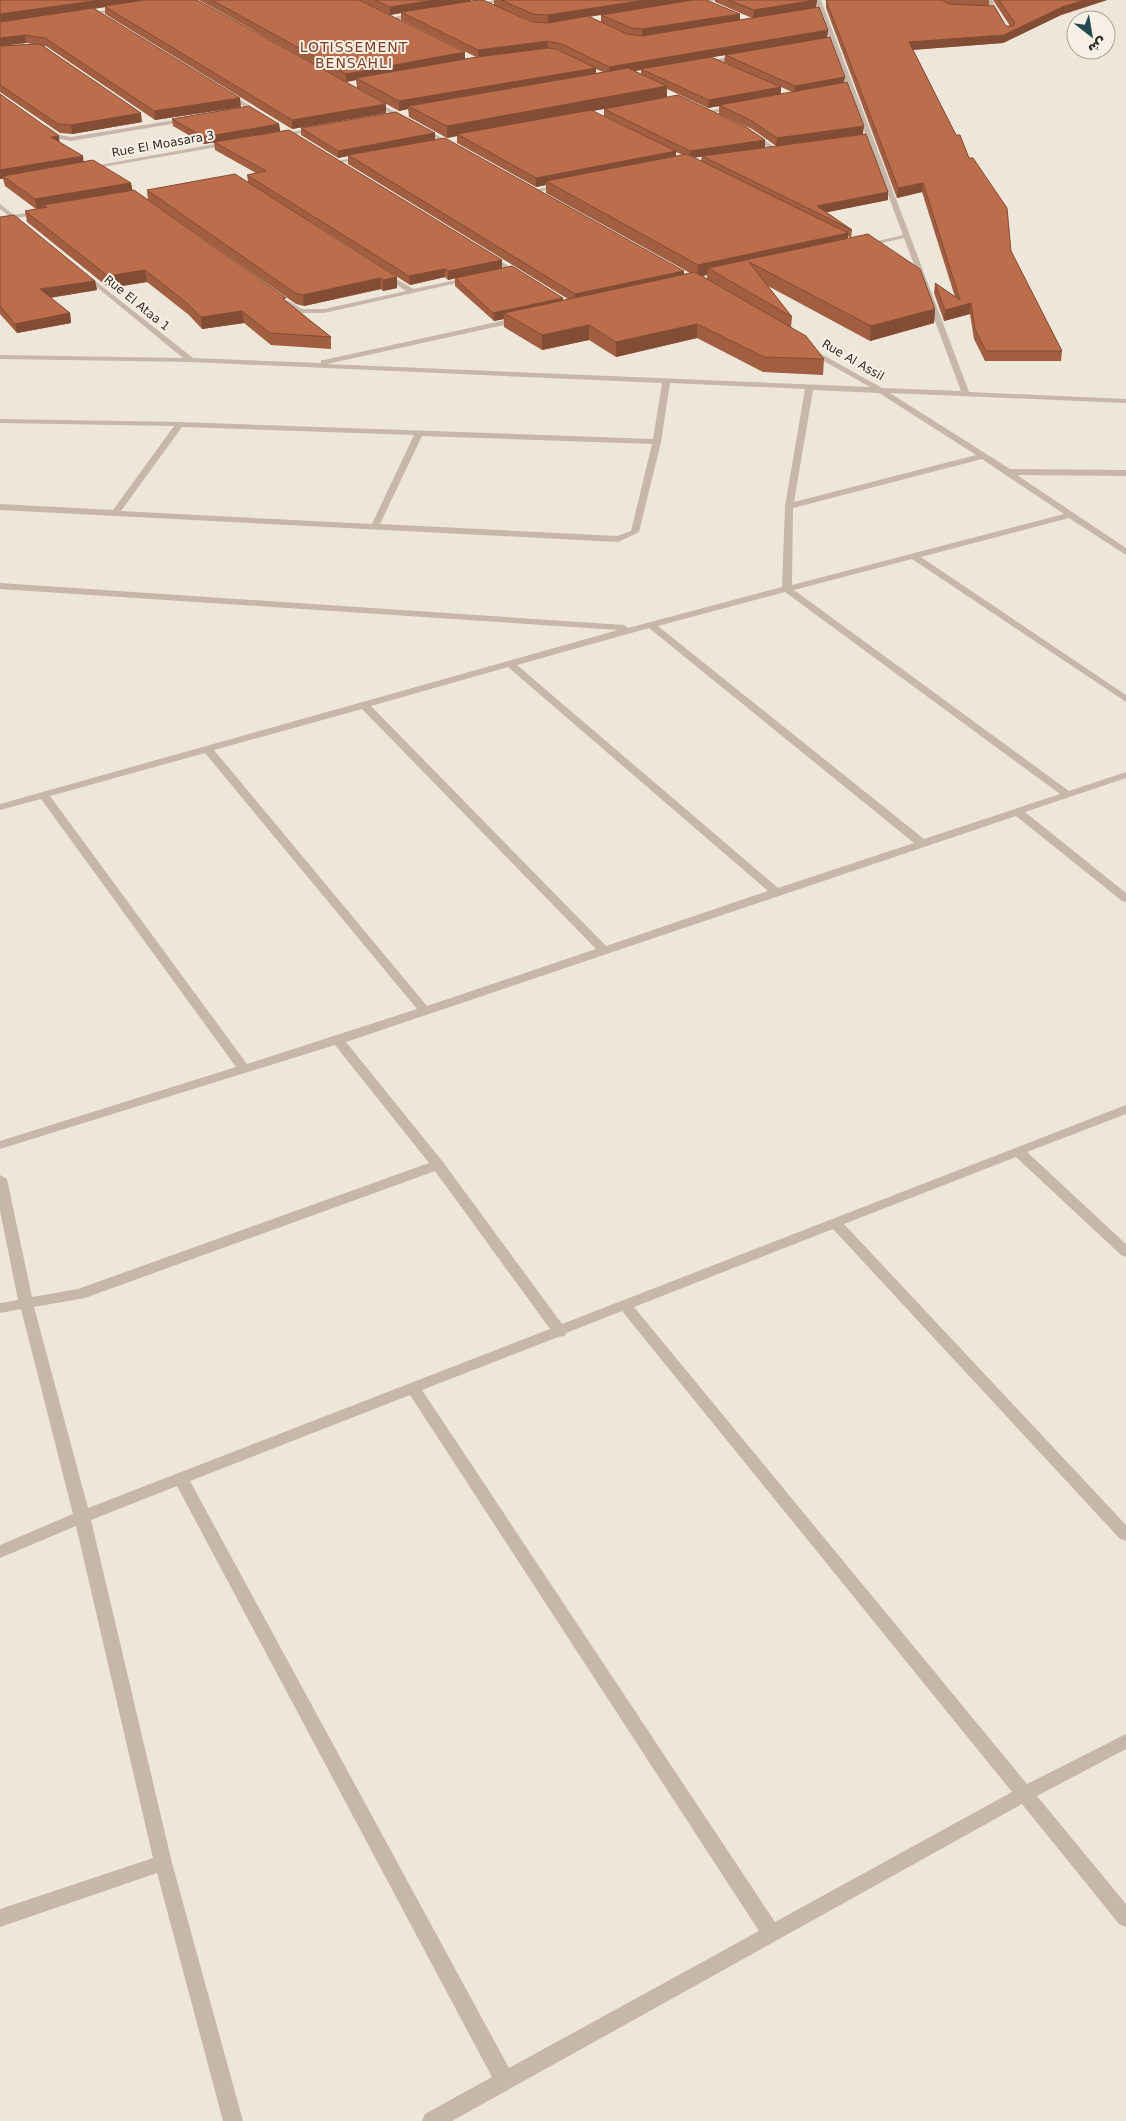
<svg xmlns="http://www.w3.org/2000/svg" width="1126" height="2121" viewBox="0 0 1126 2121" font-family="'DejaVu Sans','Noto Sans Arabic',sans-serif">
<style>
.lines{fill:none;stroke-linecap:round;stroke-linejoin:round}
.minor{fill:#c6b7a8;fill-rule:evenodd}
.wall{fill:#a15e41;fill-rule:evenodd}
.shaded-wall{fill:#834c35}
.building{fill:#bb6d4c;stroke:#834c35}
.labels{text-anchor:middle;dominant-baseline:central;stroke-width:4;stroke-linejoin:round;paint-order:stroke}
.far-street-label{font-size:12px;fill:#332c27;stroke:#f7f0e6}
.far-neighbourhood-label{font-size:14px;letter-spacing:1px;fill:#7b4028;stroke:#f7f0e6}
</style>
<rect width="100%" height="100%" fill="#efe6da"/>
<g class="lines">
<path class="minor" d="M495,0h13l-36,7 -3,-2z
M706,0h11l-25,6 -3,-2z
M815,0h6l148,392 157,7v4l-236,-10 120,76 116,1v6l-109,-1 109,73v7l-57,-37 -148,39 205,138v7l-214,-143 -118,31 275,201 57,-19v6l-101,34 101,81v9l-4,-1 -106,-85 -670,226 97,120 119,162 564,-219v9l-99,38 99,92v13l-5,-2 -105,-98 -172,67 282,301v16l-6,-2 -287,-310 -199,78 393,477 99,-50v15l-89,47 89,108v23l-7,-3 -97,-120 -570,317h-30l3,-7 67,-37 -315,-591 -86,34 81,343 71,258h-20l-66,-248 -157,54v-18l153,-51 -77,-332 -76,32v-13l73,-31 -52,-205 -21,4v-10l18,-3 -18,-89v-36l7,4 25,118 46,-8 351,-126 -94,-118 -335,104v-8l236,-74 -195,-268 -41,11v-6l618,-174 -618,-41v-6l624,42 4,3 154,-41 3,-81 20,-117 -135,-6 -9,59 -22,90 -21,10 -618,-32v-6l113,6 61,-84 -174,-3v-4l180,3 473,17 9,-56 -471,-21 -191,-3v-4l183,3 -101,-83 -2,-1 4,-2 109,86 128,5v-3h3l195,-43 4,2 -1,2 -195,43 543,23 -66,-37v-4h3l75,42 79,3 -57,-153 -40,9 -3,-2 42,-10zM813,390l66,3 97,62 -182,47zM182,427l232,8 -42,89 -251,-13zM422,436l230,8 -21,87 -14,5 -237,-12zM982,459l82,55 -272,71 1,-77zM785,592l275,202 -136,45 -266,-213zM649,628l265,215 -136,45 -261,-223zM508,667l260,224 -162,55 -235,-240zM362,709l234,240 -169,57 -213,-256zM205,753l212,256 -170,55 -197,-268zM435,1171l115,158 -462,179 -54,-201 51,-9zM622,1311l390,481 -237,130 -353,-532 136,-53 7,-1 1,-3zM410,1395l349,536 -250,137 -319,-587z
M986,0h6l11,20h-4z
M123,8l-2,3 -39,5 -3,-2z
M418,12l2,3 -32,6 -3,-2z
M742,54l2,3 -42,8 -3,-2z
M224,92h4l35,22 -5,1 -34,-21z
M372,99l83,46 1,1 -5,1 -81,-45z
M734,105l2,3 -28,6 -3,-2z
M187,118l2,3 -118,20 -15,-3 -14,-11 5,-1 13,9 11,2z
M318,127l2,3 -42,7 -3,-2z
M751,131l25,17v2h-4l-23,-16z
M232,141l2,3 -148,26 -3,-2z
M364,155l2,3 -29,6 -3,-2z
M563,183l2,3 -31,7 -3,-2z
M0,204l14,11 29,-5 3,2 -28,6 4,4 -3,2 -19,-15z
M485,254h4l36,22 -6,1 -34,-21z
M383,271l30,18 58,-12 4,2 -151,34h-26l-18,-11 7,-2 15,9h22l82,-18 -25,-17v-2z"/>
</g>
<path class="wall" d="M0,0h197l189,113 -94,16 -187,-115v-7l-11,2 147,98 -86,13 -109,-74h-2l98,76 -70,12 -12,-1 -60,-41zM26,43l6,1 -25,1z
M199,0h160l106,59 11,-2 -75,-37v-7l-11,2 -31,-15h112v1l7,-1h7h-2l49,22h1l-39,-17v-5h212l34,14v6l12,-2 -37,-16v-2h102l-1,7 12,23 -1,8 61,162 -62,12 26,18 -1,8 -3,-2v2l87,71 -1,14 -64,18 -102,-55 24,31 -1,10 33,32 -1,16 -60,-3 -66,-34 -81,19 -27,-17 -47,10 -38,-23v-8l-10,2 -39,-35v-8l-7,2 -3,-3 -35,8 -102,-65 89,68 -14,3 -2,-2 -77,17 -8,-2 -131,-92 121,89 45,36v12l-60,-4 -27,-22 -42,6 -13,-14 -42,-33 -38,6 -82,-66 -2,-11 11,-2 -31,-23 -2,-7h-3v-85l83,68 48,21 1,7 16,10 -1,-10 101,-8 -1,-7 9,-2 -41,-23 -1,-8 288,118v8l61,32 5,-1 -220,-135v-8l-10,2 -37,-23v-7l134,5v6l249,135 6,-1 -144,-80v-8l-10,2 -79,-44v-7l-10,2 -38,-21 -1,-8 -9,2 -42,-23 -1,-8 -10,2zM682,2l-81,13v7l28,12 -40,-17zM725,55l-1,7 40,18 -52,-23zM596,69l7,3 -7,1zM641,70v4l-7,-3zM781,87l11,5 -11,2zM667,89l41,19 11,-2v8l33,15 24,17 -11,2 -98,-51zM604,109v7l58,29 -70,-34zM743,151l-41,5 -1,5 -8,-3zM676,152l7,3 -7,2zM707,275v4l-4,-3z
M823,0h166v6l17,20h4l-17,-26h114l-46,15 -58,28 -90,7 43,85 13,23 42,93 51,100 -1,10h-76l-11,-22 -4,-25 -26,7 -10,-28 1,-10 20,14 -33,-105 -25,6 -71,-190v-8z
M172,119l107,5 1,7 -76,13 -31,-18z
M0,217l95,64 2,9 -47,8 20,15 1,10 -54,10 -17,-19z"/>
<path class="shaded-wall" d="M101,0h56l-53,6 1,1 -105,15v-8z
M435,0h36v2l-70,10v1l-11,2v-8z
M645,0h48l-145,23v-8z
M817,0l-1,8 -63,10 1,-8z
M1085,0h22l-46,15 -58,28 -95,7 1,-8 95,-7 58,-28z
M740,14v6l-98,16v-7z
M828,30l-1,8 -184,31h-2v1l-32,5v-8z
M25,35l1,8 -26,3v-8z
M548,41v8l-70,9v-8z
M465,52v8l-109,18v2l-10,2v-8z
M596,68v9l-188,29v3l-9,2v-10z
M845,77l-1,7 -50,9 1,-7z
M667,86v11l-207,39 -3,-2v2l-10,2v-12z
M781,87v8l-73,13 1,-8z
M240,98l1,9 -86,13 -1,-9z
M386,104v9l-94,16v-9z
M141,113l1,9 -70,12 -1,-9z
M279,124l1,7 -76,13v-7z
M864,126l-1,8 -87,12 1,-8z
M435,133v7l-87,15v1l-10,2v-7z
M59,136l1,9 -9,-8z
M765,140v8l-76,10 1,-7z
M676,151v9l-130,21v4l-10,2v-9z
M83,156l1,9 -81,11v3h-3v-9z
M131,183l2,10 -90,12 1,3 -7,2 -2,-11z
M923,183l-1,9 -25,6 1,-10z
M888,192v8l-69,14 -2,-8z
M848,233l-1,12 -139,23 -1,7 -10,2 1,-12z
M502,260v8l-54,12v-9z
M445,269v8l-35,8 -1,-9z
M145,270l2,12 -38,6 -1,-12z
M684,271v9l-109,23v-9z
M397,277v11l-14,3v-11z
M380,278l1,11 -77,17 -1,-11z
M95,281l2,9 -56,9 -1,-10z
M563,298v8l-59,7v6l-10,2 -1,-8z
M971,303l-1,11 -26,7 1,-11z
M935,309l-1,14 -64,18 1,-15z
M242,311l2,12 -42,6 -1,-12z
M70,313l1,10 -54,10 -2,-9z
M697,324v14l-81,19v-15z
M589,325v15l-47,10v-15z"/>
<path class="building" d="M0,0h101l-101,14z
M145,0h52l189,104 -94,16 -188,-114z
M212,0h147l106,52 -119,22z
M375,0h60l-45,7z
M478,0h5l49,22 16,1 40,-7 39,18 15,2 177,-29 9,23 -219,37 -47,-23 -14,-3 -70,9 -77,-38z
M501,0h144l-97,15 -15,-1z
M693,0h13l34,14 -98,15 -10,-1 -31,-13z
M728,0h88l-62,10z
M826,0h116l7,4 45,2 12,20h7l2,-3 -16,-23h86l-23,7 -58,28 -95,7 47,93h4l9,23h4l34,50 4,43 51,100h-76l-11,-22 -4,-26 -26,7 -10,-27 25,17 -37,-117 -25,5z
M93,8l147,90 -86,13 -109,-73 -20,-3 -25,3v-16z
M830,37l15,40 -50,9 -70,-31z
M40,44l101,69 -70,12 -13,-1 -58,-39v-39z
M548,48l8,1 40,19 -197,33 -43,-23 121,-21z
M711,57l70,30 -72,13 -68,-31z
M628,68l39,18 -220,40 -39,-20z
M847,82l17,44 -87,12 -25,-17 -33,-16z
M0,94l59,42 -8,1 32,19 -83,14z
M678,95l68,32 19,13 -75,11 -86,-42z
M249,106l30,18 -75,13 -32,-18z
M591,110l85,41 -140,27 -79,-44z
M396,112l39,21 -97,18 -37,-23z
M289,130l213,130 -54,11 -3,-2 -36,7 -162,-101 19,-4 -52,-29z
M866,134l22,58 -71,14 35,24 -150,-74z
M445,138l239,133 -109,23 -227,-139z
M687,154l161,79 -150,32 -152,-84z
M93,160l38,23 -96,16 -32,-23z
M235,174l162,103 -14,3 -3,-2 -77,17 -8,-2 -148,-103z
M134,190l152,108 -3,1 48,38 -61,-4 -28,-22 -41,6 -14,-14 -42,-33 -37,6 -83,-65 22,-4 -4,-2z
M14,215l81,66 -55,8 30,24 -55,11 -15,-18v-89z
M868,234l52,35 15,40 -64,17 -122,-64 43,55 -84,-49z
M512,266l51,32 -70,15 -38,-35z
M695,272l111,64 18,23 -60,-2 -67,-33 -81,18 -27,-17 -47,10 -38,-22z"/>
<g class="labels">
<g class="far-street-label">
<text transform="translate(163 144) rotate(-10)">Rue El Moasara 3</text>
<text transform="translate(137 303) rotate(39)">Rue El Ataa 1</text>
<text transform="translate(853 360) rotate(30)">Rue Al Assil</text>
</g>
<g class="far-neighbourhood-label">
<text x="354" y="47">LOTISSEMENT<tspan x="354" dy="16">BENSAHLI</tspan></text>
</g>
</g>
<g transform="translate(1091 35) rotate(149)"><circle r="24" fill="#f7f0e6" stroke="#a9a29a"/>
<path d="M0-4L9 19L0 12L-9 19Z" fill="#214b51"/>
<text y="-8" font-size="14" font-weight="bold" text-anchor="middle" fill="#332c27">ش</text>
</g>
</svg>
